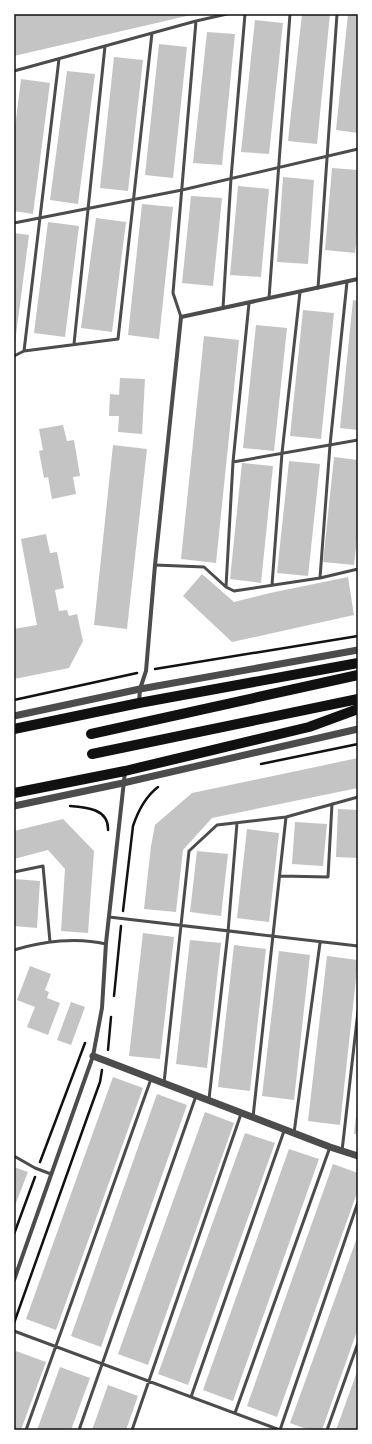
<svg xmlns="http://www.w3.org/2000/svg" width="372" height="1444" viewBox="0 0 372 1444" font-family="Figtree,sans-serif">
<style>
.building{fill:#c4c4c4}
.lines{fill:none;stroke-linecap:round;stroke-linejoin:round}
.path{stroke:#111;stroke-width:2.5}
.service{stroke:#4c4c4c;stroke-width:3}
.minor{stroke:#4c4c4c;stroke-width:4}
.tertiary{stroke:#4c4c4c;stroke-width:7}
.primary{stroke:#111;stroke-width:10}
.neatline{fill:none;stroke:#111;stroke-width:1.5}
</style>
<rect width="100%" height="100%" fill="#fff"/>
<path class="building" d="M14,14h177v1l-177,41z
M302,14h28l-13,130 -29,-3z
M348,14h10v119l-22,-3z
M255,20l28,3 -14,131 -28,-2z
M207,32l28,2 -13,131 -29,-2z
M159,44l28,3 -14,131 -28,-3z
M114,57l29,3 -15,131 -28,-3z
M67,71l28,3 -17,130 -28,-4z
M21,79l29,4 -17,131 -19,-3v-75z
M332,168l26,2v56l-3,27 -30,-3z
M283,177l31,3 -6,84 -31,-2z
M238,186l31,3 -8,88 -31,-2z
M191,196l31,2 -9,88 -31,-3z
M142,204l31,3 -14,132 -31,-4z
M96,218l30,4 -14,110 -31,-4z
M48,222l31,4 -14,111 -31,-4z
M14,233l15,2 -14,108h-1z
M353,300l5,1v129l-18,-2z
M303,310l31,3 -13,126 -31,-3z
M256,325l31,3 -13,123 -31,-3z
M204,336l35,4 -23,223 -35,-4z
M120,378l25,1 -3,55 -24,-2 1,-16h-10l1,-22 9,1z
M63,425l4,16 7,-1 6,36 -7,1 3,17 -24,5 -4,-22 -4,1 -5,-27 4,-1 -4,-21z
M113,445l34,4 -20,180 -33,-4z
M334,457l24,3v69l-4,36 -31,-3z
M289,461l31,3 -12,112 -31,-3z
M242,463l31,3 -12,117 -31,-4z
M46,534l4,19 7,-1 7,36 -9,2 4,21 8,-1 2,6 8,-2 6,27 -14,27 -55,11v-50l23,-4 -16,-86z
M202,574l32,28 36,-9 78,-16 6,38 -122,27 -49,-46z
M358,758v30l-146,30 -29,32 -7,62 -32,-3 7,-63 4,-21 37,-32z
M338,809l20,1v48l-22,-1z
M63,819l31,32 -6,82 -27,-2 4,-62 -17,-19 -34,9v-28z
M295,822l32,2 -4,42 -31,-2z
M247,829l32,4 -10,89 -32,-4z
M197,851l31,3 -7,62 -31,-4z
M14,879l26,2 -3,47 -23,-2z
M143,933l31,4 -14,122 -31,-3z
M190,940l31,3 -14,125 -31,-4z
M234,945l32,4 -16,142 -32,-4z
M279,951l31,4 -16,145 -32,-4z
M327,956l31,4 -18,165 -32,-4z
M30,966l21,8 -6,16 4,2 -2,6 13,5 -12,32 -21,-8 8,-20 -18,-7z
M71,1002l14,5 -14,38 -14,-5z
M113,1077l30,11 -87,242 -30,-11z
M157,1094l30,11 -86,242 -30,-11z
M357,1107l1,1v26h-4z
M205,1112l29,11 -86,242 -30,-11z
M245,1133l30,10 -87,242 -30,-11z
M289,1149l30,10 -86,242 -30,-11z
M333,1164l25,9v17l-81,227 -30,-11z
M14,1167l14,5 -14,36z
M358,1235v93l-36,102h-13l-19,-7z
M16,1351l30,11 -25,68h-7v-74z
M60,1367l30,11 -19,52h-34z
M358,1369v61h-22z
M108,1385l30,11 -12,34h-34z"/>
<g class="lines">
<path class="path" d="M155,669l203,-33
M14,700l123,-27
M261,764l97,-20
M70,806c16,1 39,3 38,24
M123,911l10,-85c5,-15 12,-29 25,-39
M114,996l7,-70
M108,1050l3,-33
M40,1162l45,-119
M14,1234l21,-57
M14,1323l73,-205 13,-36 2,-12"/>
<path class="service" d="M14,71l182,-50 31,-7
M14,223l168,-33 176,-41
M318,288l19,-274
M269,298l21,-284
M223,308l8,-130 14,-164
M181,317l-8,-24 23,-272
M74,344l31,-298
M24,351l35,-292
M14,356l10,-5 94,-12 34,-306
M233,462l125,-22
M155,565l49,2 22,20 8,4 86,-13 38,-9
M320,578l10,-133 17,-163
M272,585l10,-132 18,-161
M226,587l7,-125 16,-159
M14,872l29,-6 7,76
M280,876l48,1 4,-73
M109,917l249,29
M14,950c29,-9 63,-13 92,-6
M164,1083l25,-232 28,-26 69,-8 72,-20
M209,1099l19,-167 9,-109
M253,1117l33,-300
M294,1133l26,-190
M342,1151l16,-140
M14,1156l21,12 16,6
M14,1331l266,99
M191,1397l93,-266
M235,1413l95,-266
M26,1430l125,-351
M79,1430l117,-334
M132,1430l109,-316
M280,1430l78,-228
M327,1430l31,-87"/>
<path class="minor" d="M139,703l1,-14 6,-18 9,-106 26,-248 177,-38
M14,1280l79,-224 9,-48 4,-65 19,-171"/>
<path class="tertiary" d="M14,716l126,-27 218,-39
M14,806l109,-23 235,-54
M93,1056l237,91 28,9"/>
<path class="primary" d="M14,729l125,-26 219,-40
M91,734l267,-59
M92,754l266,-55
M14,793l111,-22 184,-44 49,-18"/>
</g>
<rect width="372" height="1444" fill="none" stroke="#ffffff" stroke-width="30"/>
<rect x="15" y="15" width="342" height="1414" class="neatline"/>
</svg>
